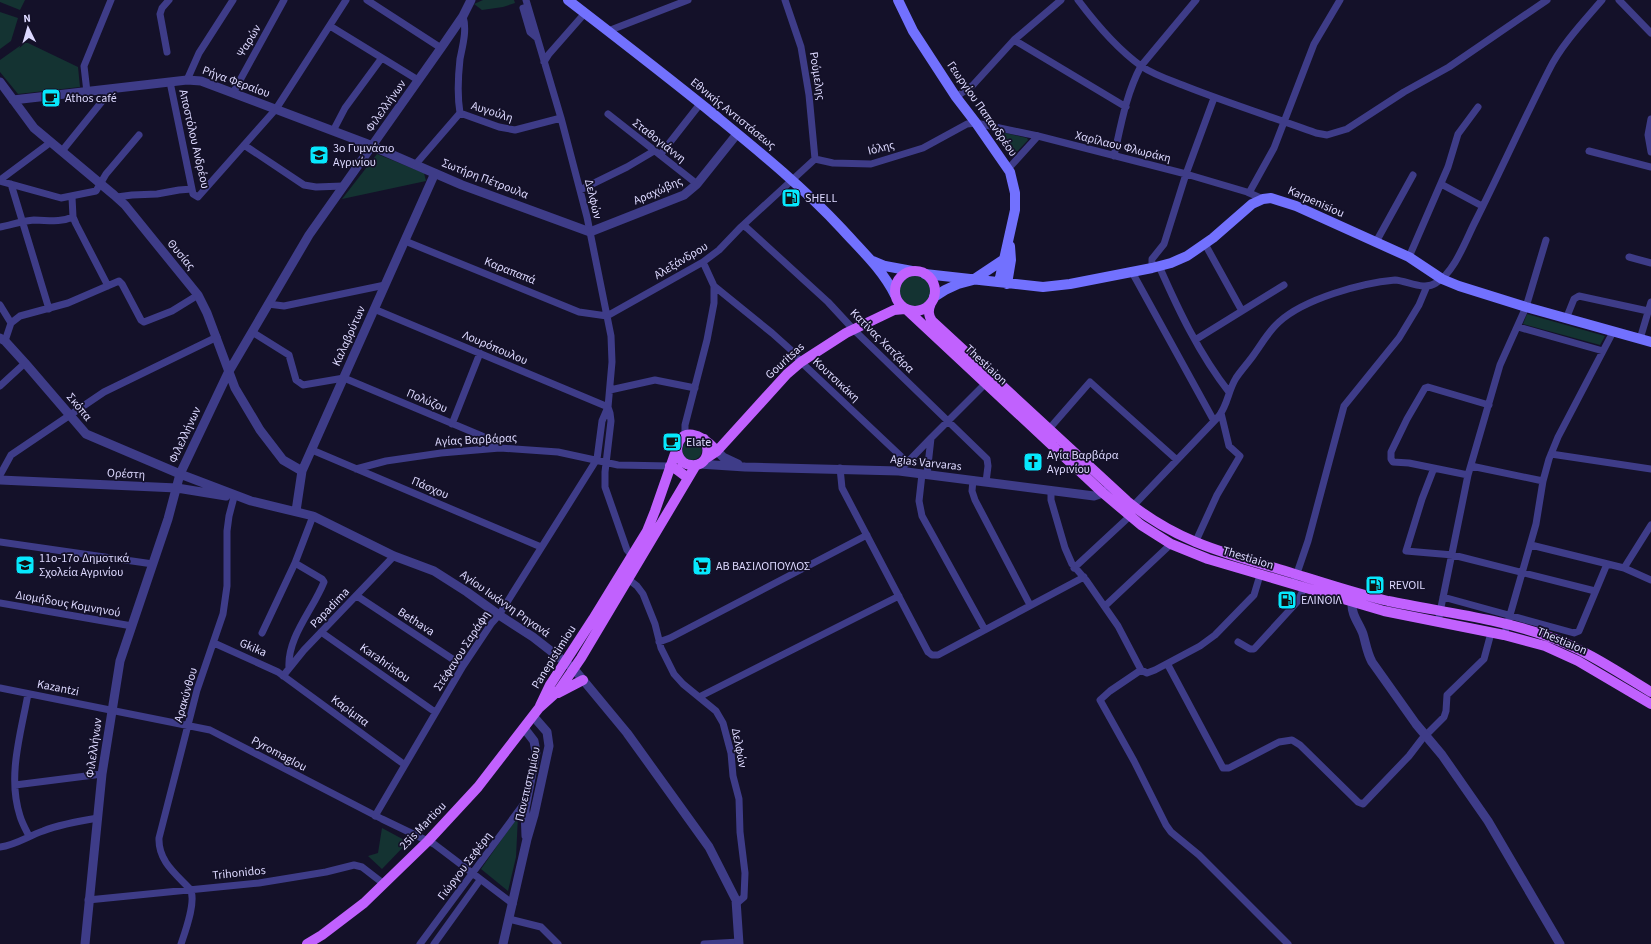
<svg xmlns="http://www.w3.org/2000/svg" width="1651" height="944" viewBox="0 0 1651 944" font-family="'Source Sans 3',sans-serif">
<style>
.green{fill:#143332}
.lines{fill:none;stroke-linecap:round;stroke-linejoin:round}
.minor{stroke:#3e3c88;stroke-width:7}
.tertiary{stroke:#3e3c88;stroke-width:9}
.secondary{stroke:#7271fe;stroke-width:10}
.primary{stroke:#c161fe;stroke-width:10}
.labels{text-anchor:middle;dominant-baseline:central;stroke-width:3.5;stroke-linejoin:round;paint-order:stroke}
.street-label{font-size:12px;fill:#ddd9ff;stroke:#141129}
.poi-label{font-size:12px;fill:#ddd9ff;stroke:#141129;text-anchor:start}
</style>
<rect width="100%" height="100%" fill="#141129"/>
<path class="green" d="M0,0h25l-5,10 -20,-8z
M483,0h31l1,3 -12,4 -21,3 -8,-6z
M0,12l18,6 -7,23 -11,8z
M24,43h4l50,24 2,20 -62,7 -18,-22v-12z
M997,131l30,7 1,2 -14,15z
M377,154l47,19 2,8 -84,18z
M898 291a17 17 0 1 1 34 0a17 17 0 1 1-34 0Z
M1527,314l78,22 -5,9 -77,-21z
M682 450a10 10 0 1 1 20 0a10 10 0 1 1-20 0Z
M518,816l-2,41 -8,34 -27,-22z
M382,828l26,14 -26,27 -14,-13 10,-3z"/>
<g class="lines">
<path class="minor" d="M367,0l74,48
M785,0l16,47 8,48 6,64
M1078,0c18,24 38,48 63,66 13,9 29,14 44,20 43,17 87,31 131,47l11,2 20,-6 57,-37 45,-25 98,-67
M1619,0l32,33
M523,8l7,24 6,5
M330,26l88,54
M608,31l80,-31
M1014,40l112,67
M167,52l-7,-38 2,-6 7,-8
M544,62l5,-8 36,-41
M187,80l12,-27 34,-53
M170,82l23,112 5,3 78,-88 70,-109
M87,92l-3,-26 27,-66
M233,93l51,-93
M956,97l17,-12 41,-45 47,-40
M460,113c-3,-18 -2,-36 0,-54 3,-15 7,-29 3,-43
M608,114l89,70
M1651,119l-3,16 3,17
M333,131l12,-23 36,-49
M244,145l60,40 12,2 27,-1
M62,151l50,-62
M1589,151l62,16
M660,155l40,-51
M1114,156c7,-31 12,-62 27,-90l55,-66
M815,159l18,4 38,1 52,-16 44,-24 9,-1 62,13 148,38 61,18 16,7
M415,165l45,-52 39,14 16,3 46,-12
M1009,168l29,-32
M0,180l51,-38
M0,181l61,17 35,-7 10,-17 33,-39
M11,184l38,125
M1441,184l41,22
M580,190l47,-23 27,-16
M1249,193l25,-45 40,-104 26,-44
M72,197l1,20 3,7 32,62
M117,197l15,-2 25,-1 22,-4 13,-1
M0,227c11,-2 22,-6 34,-7 14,0 25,3 39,-3
M741,227l3,-1 3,2 81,74 25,27 134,130 1,7 -2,16
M405,241l174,71 28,4 96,-54 16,-12 22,-23 74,-68
M1376,242l37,-67
M1205,244l37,67
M1409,257l39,-90 10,-33 20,-27
M1629,257l22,6
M703,262l11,24 58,47 19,17 10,12 106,100
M1159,266c19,43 40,88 70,126
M1152,268v-9l12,-15 22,-70 28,-76
M1132,272l82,149
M268,304l16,2 101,-21
M0,305l11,18
M374,309l234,98
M1566,319l8,-20 5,-3 69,15
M1518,327l85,24
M252,332l37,23 7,25 7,5 41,-7 138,58 18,12
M1640,339l11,-37
M1195,340l89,-55
M5,341l6,-18 9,-7 48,-13 51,-22 3,3 19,36 3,2 28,-11 26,-16
M0,386l25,-23
M610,390l45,-10 40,8
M608,407l2,6 1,8 -6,51v15l22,63 7,8
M452,424l28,-71
M1049,429l41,-47 87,78
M685,436v-11l22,-85 7,-37v-17
M312,450l229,97
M1551,454l100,15
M1471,466l72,15
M840,468l2,20 86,164 4,3h6l146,-78
M1434,468l-12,31 -16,52 47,4 142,36
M356,469l30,-8 55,-8 59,-5 58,4 60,13 52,1
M899,471l32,-33
M922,474l-3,27 3,15 63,114
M927,474l4,-36 55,-55
M0,475l11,-20 93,-63 113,-55
M1468,475l-59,-12 -16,-1 -2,-3v-7l16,-33 18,-31 3,-1 61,18
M973,480l-1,11 3,9 55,105
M1051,491v9l14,48 7,16 14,16 32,46 23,44 6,3 8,-3 45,-24 15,-11 39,-40 6,-20
M1133,506l86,-90c9,-12 9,-25 17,-38 6,-9 13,-16 19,-25 7,-10 14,-22 24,-31 25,-23 82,-39 116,-42 13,1 29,11 41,3 19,-11 30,-44 40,-63 25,-50 48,-101 73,-150 12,-25 36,-50 53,-70
M0,542l153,22
M1195,543l22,-48 23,-39 -11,-10 -8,-33
M1531,545l93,23 27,-43
M1074,568l56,-52
M1624,568l27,12
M628,579l9,7 6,8 12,30 6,24 13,26 9,10 33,27 7,12 8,30 2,23 6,23 1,33 5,41 -1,24 -7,6
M1295,579l13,-38 36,-135 55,-68 20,-33 8,-19
M357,596l106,70
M1443,597l131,36 5,-2 28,-67
M0,603l132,23
M1105,606l66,-62
M1438,622l30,-147 32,-110 26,-58 20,-67
M1506,629l30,-105 7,-43 6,-22 9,-22 55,-105
M321,632l114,80
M262,633l33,-70 18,-47
M659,642l11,-4 197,-103
M1238,642l12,7h4l44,-48 6,-13
M214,643l64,29 127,93
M1168,665l55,103h6l50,-26 13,-2 8,5 58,57 5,2 46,-48 13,-17 22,-22 2,-6 1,-16 37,-36 7,-26
M289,668c-2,-31 24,-58 35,-86l-2,-3 -27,-16
M1141,670l-31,21 -10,9 34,61 32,64 5,7 28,23 89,89
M283,676l21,-26 90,-94
M0,688l210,42 172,89 52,25 79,60
M28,694c-7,39 -21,82 -8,122 2,7 6,14 9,20
M699,697l200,-101
M15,785l87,-11
M375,816l88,-150 28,-42 8,-9 98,-156 5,-38 6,-14 4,-45 -1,-26 -24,-119 -26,-99 -35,-118
M0,847c16,-2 28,-11 43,-16 18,-7 36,-10 55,-13
M88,900l171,-17 67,-11 28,-7 8,2 22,17
M509,919l32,8 17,17
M181,944c4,-12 16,-44 9,-55 -14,-15 -32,-28 -31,-51l38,-148 26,-76 4,-28v-55l2,-15 5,-19
M420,944l105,-142
M434,944l46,-64
M704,944l35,-2"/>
<path class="tertiary" d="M0,82l34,46 80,67 11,10 73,90 9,18 28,75 25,42 23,30 19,11
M13,100l174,-20 14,1 164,62 97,42 128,47 94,-37 13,-11 40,-50
M0,338l5,3 20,22 61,71 94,40 71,27 62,15 81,40 40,15 33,21 32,23 34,22 41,32 53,64 82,114 27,53 3,44
M717,451l6,6 15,7
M699,464l46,3 154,4 195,25 9,-3 5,-4
M0,480l177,8 49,8
M296,511l6,-40 133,-298
M1352,602c-1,13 7,21 11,32 3,10 4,19 9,28l44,62 26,31 46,66 72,123
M524,728l10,13 2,11 -11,57 1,27
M85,944l17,-170 18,-113 48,-142 12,-45 48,-101 81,-138 132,-187 22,-32 8,-16
M503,944l24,-105 7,-24 15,-69 -2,-14 -14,-16"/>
<path class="secondary" d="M568,0c48,37 96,74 143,112 45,37 91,74 131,117 19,21 40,40 53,66
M898,0l15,31 43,66 20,26 34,49 5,21v17l-16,72
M873,261l12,5 27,5
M925,274l118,13 27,-3 82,-16 19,-5 16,-7 26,-18 39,-34 11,-5 8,-1 25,8 113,51 33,22 17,7 67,21 125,35
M1007,284l4,-24 -1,-14
M934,297l11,-7 13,-6 15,-4 30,-20"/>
<path class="primary" d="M895 291a20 20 0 1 1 40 0a20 20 0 1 1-40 0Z
M931,303c-3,7 -3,12 1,18l195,180c45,37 89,50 145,66 38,11 77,25 116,34 53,11 108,17 159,35 37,13 71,36 104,56
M906,309l197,184 38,32 30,19 37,15 176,52 120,24 41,11 33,15 73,43
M704,439c7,11 3,28 -13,26 -26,-2 -14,-57 26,-14
M705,459l12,-8 70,-77 14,-12 45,-29 48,-23 11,-1
M670,466l6,3 12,9
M558,693l25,-13
M540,706l10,-21 43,-66 54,-88 8,-20 23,-66
M307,944l15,-9 42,-32 64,-62 50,-54 61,-79 20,-18 22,-32 115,-193"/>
</g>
<defs>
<symbol id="cafe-square" viewBox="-11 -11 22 22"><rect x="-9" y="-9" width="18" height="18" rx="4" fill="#07e8fd" stroke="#141129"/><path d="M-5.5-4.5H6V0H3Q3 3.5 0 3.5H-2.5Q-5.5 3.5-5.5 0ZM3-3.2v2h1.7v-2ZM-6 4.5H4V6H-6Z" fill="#111"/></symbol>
<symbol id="school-square" viewBox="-11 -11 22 22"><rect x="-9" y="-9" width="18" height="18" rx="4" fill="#07e8fd" stroke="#141129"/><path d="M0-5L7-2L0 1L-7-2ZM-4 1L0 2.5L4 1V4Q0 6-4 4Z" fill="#111"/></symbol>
<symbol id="fuel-square" viewBox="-11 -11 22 22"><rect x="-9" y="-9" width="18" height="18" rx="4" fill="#07e8fd" stroke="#141129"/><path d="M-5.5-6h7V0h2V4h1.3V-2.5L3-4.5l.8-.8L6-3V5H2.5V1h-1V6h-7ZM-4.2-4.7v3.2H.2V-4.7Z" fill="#111"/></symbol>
<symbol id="church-square" viewBox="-11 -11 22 22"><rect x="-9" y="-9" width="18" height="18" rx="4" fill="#07e8fd" stroke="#141129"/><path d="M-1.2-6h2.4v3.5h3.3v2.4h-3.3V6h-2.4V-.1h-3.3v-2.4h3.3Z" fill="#111"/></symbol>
<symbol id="supermarket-square" viewBox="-11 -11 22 22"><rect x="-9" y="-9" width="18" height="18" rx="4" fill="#07e8fd" stroke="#141129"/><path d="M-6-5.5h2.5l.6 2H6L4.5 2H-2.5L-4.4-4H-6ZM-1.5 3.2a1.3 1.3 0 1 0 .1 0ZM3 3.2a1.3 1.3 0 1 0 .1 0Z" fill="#111"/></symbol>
</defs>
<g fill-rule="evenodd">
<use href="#cafe-square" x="40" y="87" width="22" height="22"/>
<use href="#school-square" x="308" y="144" width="22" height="22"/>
<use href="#fuel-square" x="780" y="187" width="22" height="22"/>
<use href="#cafe-square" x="661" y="431" width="22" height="22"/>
<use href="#church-square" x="1022" y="451" width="22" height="22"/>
<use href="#school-square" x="14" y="554" width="22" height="22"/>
<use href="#supermarket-square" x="691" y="555" width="22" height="22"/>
<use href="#fuel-square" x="1364" y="574" width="22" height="22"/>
<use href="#fuel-square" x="1276" y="589" width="22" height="22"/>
</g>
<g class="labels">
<g class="street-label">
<text transform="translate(249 41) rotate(-59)">Ψαρών</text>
<text transform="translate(817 76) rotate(81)">Ρούμελης</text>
<text transform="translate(236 82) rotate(20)">Ρήγα Φεραίου</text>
<text transform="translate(386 106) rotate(-55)">Φιλελλήνων</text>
<text transform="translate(982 109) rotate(55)">Γεωργίου Παπανδρέου</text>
<text transform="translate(492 112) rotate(18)">Αυγούλη</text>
<text transform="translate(733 114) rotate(39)">Εθνικής Αντιστάσεως</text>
<text transform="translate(194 139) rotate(77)">Αποστόλου Ανδρέου</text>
<text transform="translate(659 141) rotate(38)">Σταθογιάννη</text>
<text transform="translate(1123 147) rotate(14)">Χαρίλαου Φλωράκη</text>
<text transform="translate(881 148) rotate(-14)">Ιόλης</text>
<text transform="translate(485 179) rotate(21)">Σωτήρη Πέτρουλα</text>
<text transform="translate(658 191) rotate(-24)">Αραχώβης</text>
<text transform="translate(593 199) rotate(76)">Δελφών</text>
<text transform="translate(1316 202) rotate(24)">Karpenisiou</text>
<text transform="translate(181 255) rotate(50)">Θυσίας</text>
<text transform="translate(681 261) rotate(-31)">Αλεξάνδρου</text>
<text transform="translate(510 271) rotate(22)">Καραπαπά</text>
<text transform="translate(349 336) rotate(-66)">Καλαβρύτων</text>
<text transform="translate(882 341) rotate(45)">Κατίνας Χατζάρα</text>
<text transform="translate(495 348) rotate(23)">Λουρόπουλου</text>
<text transform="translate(785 361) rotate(-42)">Gouritsas</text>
<text transform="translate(986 365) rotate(43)">Thestiaion</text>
<text transform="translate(836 380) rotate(43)">Κουτσικάκη</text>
<text transform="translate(427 401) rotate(23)">Πολύζου</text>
<text transform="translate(79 407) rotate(50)">Σκόπα</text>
<text transform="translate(185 435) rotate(-65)">Φιλελλήνων</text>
<text transform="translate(476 440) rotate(-3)">Αγίας Βαρβάρας</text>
<text transform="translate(926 463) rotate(6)">Agias Varvaras</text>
<text transform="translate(126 474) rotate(3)">Ορέστη</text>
<text transform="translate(430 488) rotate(23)">Πάσχου</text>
<text transform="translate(1248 558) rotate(17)">Thestiaion</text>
<text transform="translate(68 604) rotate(10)">Διομήδους Κομνηνού</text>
<text transform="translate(505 604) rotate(35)">Αγίου Ιωάννη Ρηγανά</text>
<text transform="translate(330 608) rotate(-46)">Papadima</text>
<text transform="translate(416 622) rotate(33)">Bethava</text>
<text transform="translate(1562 641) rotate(23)">Thestiaion</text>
<text transform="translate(253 648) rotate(23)">Gkika</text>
<text transform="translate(462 651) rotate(-57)">Στέφανου Σαράφη</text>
<text transform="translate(554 657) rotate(-58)">Panepistimiou</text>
<text transform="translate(385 663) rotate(35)">Karahristou</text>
<text transform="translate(58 688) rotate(11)">Kazantzi</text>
<text transform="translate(186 695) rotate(-74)">Αρακύνθου</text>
<text transform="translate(350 711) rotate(36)">Καρίμπα</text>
<text transform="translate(94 748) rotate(-82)">Φιλελλήνων</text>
<text transform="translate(739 748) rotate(79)">Δελφών</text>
<text transform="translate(279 754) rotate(28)">Pyromaglou</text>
<text transform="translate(528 784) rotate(-77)">Πανεπιστημίου</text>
<text transform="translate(423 826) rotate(-46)">25is Martiou</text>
<text transform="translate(465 866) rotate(-53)">Γιώργου Σεφέρη</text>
<text transform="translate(239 873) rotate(-6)">Trihonidos</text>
</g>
<g class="poi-label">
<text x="65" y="98">Athos café</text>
<text x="333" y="148">3ο Γυμνάσιο<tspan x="333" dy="14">Αγρινίου</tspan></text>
<text x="805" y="198">SHELL</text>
<text x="686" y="442">Elate</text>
<text x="1047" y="455">Αγία Βαρβάρα<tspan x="1047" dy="14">Αγρινίου</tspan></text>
<text x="39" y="558">11ο-17ο Δημοτικά<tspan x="39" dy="14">Σχολεία Αγρινίου</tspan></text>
<text x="716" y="566">ΑΒ ΒΑΣΙΛΟΠΟΥΛΟΣ</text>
<text x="1389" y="585">REVOIL</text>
<text x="1301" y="600">ΕΛΙΝΟΙΛ</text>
</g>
</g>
<g transform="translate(28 28) rotate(355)" stroke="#141129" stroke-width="3" paint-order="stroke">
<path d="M0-3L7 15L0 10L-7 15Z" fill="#ddd9ff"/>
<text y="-6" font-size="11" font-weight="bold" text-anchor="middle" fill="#ddd9ff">N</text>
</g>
</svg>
